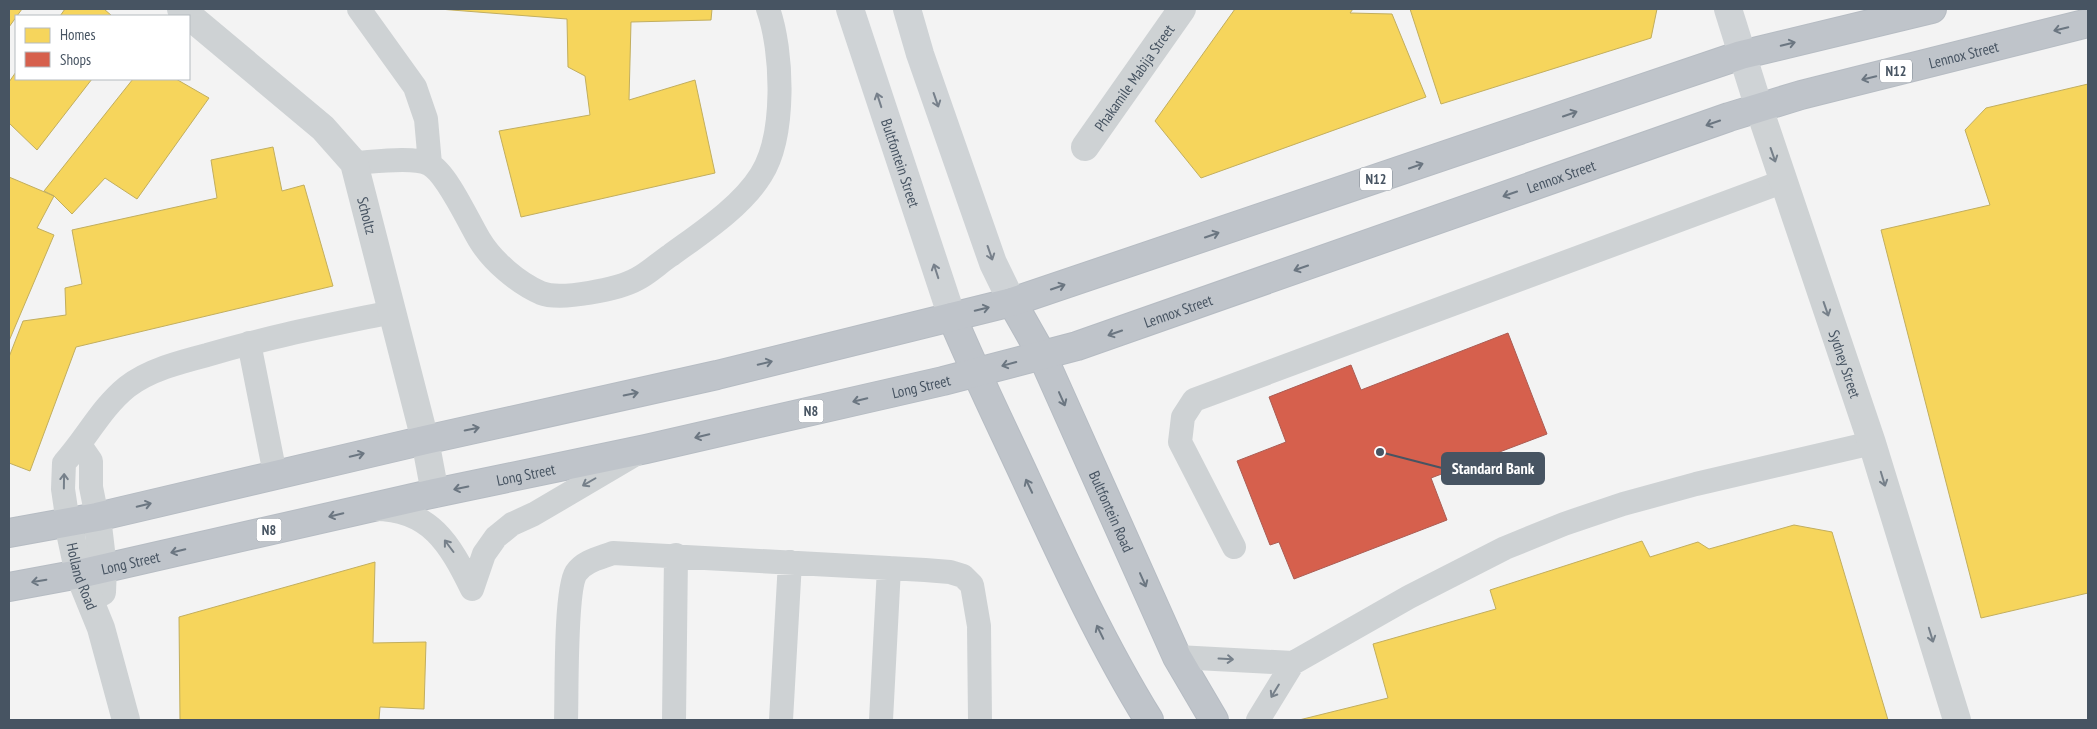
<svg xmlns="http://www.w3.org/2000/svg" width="2097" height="729" viewBox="0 0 2097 729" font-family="'PT Sans Narrow',sans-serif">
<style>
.homes{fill:#f6d55c;stroke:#c2ae5e}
.shops{fill:#d6604d;stroke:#ab5c53}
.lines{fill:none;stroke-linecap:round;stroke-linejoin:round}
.highway-casing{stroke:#b6bcc3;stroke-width:30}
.lane{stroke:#ced2d4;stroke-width:24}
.street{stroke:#ced2d4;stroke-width:28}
.secondary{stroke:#cfd3d6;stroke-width:28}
.highway{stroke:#bfc4ca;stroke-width:28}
.oneway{stroke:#6b7681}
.oneway2{stroke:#77808b}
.oneway3{stroke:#76808a}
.labels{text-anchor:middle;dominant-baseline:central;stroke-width:5;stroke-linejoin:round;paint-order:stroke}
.shield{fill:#fff;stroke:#7e8791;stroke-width:1}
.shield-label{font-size:14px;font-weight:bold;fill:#475462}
.street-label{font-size:15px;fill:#475462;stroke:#fff}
.leader{fill:none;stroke:#475462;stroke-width:2}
.callout-dot{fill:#475462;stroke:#fff;stroke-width:2}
.callout{fill:#475462;stroke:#475462;stroke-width:2}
.callout-label{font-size:16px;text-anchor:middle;font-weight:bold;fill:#fff}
</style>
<rect width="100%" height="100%" fill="#f3f3f3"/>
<path class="homes" d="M9,9h13l-13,18z
M65,9h39l8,7h-52z
M439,9h273l-1,11 -80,2 -2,78 66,-20 20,93 -194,44 -22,-86 91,-16 -5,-39 -17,-9 -1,-48z
M1235,9h118l-3,4 42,1 34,83 -225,81 -46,-57z
M1410,9h247l-6,29 -210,66z
M16,72v7h76l-55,71 -28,-27v-41z
M133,79h43l33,19 -72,101 -32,-21 -33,36 -18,-18 -10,-5z
M2088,84v509l-107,25 -100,-388 109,-25 -25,-75 21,-22z
M273,147l9,44 22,-6 29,101 -257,61 -46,124 -21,-8v-106l14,-36 43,-6 -1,-27 17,-4 -10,-54 145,-32 -6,-38z
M9,177l45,19 -17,32 17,7 -45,106z
M1794,525l38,7 56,188h-589l89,-22 -15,-54 123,-35 -6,-19 152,-49 8,16 48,-15 11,7z
M375,562l-2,81 53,-1 -2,67 -44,-2 -1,13h-199l-1,-103z"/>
<path class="shops" d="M1508,333l39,101 -116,44 16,42 -153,59 -15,-37 -9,3 -33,-84 49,-19 -17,-45 82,-32 10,25z"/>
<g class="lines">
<defs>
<g id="highway">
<path id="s6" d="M1012,302l30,53 135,302 37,63"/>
<path d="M952,317c23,55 49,108 74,162 38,82 76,165 123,241"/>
<path d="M9,533l88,-16 328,-77 292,-65 295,-73 729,-247 191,-46"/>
<path id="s7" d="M9,587l70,-13 356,-81 211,-44 297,-68 134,-35 652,-229 72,-22 287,-72"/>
</g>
</defs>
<use href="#highway" class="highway-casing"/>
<path class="lane" d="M359,9l56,78 11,32 4,45
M354,163c19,-1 59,-7 75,1 18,9 39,57 50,75 13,22 39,44 62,54 20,8 78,-4 96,-14 12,-6 23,-17 34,-24 30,-22 70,-48 90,-80 25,-39 22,-124 7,-166
M249,343l26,131
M80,445l11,16v26l6,30
M375,509c55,0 75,35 97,80
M68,523l-5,-34 1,-26c22,-24 37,-55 63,-76 22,-17 53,-25 80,-32 61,-18 123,-30 185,-43
M1234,547l-54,-105 3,-25 11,-17 588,-218
M472,589l12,-35 12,-17 16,-13 22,-10 102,-60
M1177,657l116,6
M566,720c1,-27 -1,-129 10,-147 8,-12 24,-15 37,-20l312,17 25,2 13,4 9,9 7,41 1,94
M674,720l2,-165
M781,720l9,-158
M881,720l8,-152
M1258,720l35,-57 116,-66 96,-49 59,-24 59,-20 73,-20 176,-41"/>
<g class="street">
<path id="s1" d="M181,9l142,119 31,35 71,277 10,53"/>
<path id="s2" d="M1759,108l113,335 85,277"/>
<path id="s3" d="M1085,147l97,-138"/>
<path d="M97,517l6,51 -1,24"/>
<path id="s4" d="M68,523l11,51 22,54 25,92"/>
</g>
<g class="secondary">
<path id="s5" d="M850,9l102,308"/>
<path d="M907,9l13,45 73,209 19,39"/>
<path d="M1728,9l31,99"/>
</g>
<use href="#highway" class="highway"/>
</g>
<defs><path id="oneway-shaft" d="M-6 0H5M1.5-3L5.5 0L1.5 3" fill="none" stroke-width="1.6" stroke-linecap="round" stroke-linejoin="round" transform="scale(1.25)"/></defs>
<g class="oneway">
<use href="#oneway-shaft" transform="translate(2061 29) rotate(166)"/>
<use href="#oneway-shaft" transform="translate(1788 44) rotate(-14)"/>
<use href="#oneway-shaft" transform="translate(1869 78) rotate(166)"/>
<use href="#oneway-shaft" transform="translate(1570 114) rotate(-19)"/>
<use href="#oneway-shaft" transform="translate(1713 123) rotate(161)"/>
<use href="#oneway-shaft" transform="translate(1416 166) rotate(-19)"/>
<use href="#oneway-shaft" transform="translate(1510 194) rotate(161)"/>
<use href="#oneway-shaft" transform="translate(1212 235) rotate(-19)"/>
<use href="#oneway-shaft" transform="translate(1301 268) rotate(161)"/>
<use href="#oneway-shaft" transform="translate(1058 287) rotate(-19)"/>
<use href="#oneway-shaft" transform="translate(982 309) rotate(-14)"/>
<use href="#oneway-shaft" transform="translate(1115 333) rotate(161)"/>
<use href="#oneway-shaft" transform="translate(765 363) rotate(-14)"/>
<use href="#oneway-shaft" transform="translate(1009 364) rotate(165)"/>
<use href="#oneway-shaft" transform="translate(631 394) rotate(-12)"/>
<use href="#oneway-shaft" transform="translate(1062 399) rotate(66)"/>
<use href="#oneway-shaft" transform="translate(860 400) rotate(167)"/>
<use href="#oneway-shaft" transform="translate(472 429) rotate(-12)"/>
<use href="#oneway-shaft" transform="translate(702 436) rotate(167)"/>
<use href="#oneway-shaft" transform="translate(357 455) rotate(-13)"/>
<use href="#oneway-shaft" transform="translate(1029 486) rotate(-115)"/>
<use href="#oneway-shaft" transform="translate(461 488) rotate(168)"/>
<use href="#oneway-shaft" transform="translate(144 505) rotate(-13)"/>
<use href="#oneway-shaft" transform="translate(336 515) rotate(167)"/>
<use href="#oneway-shaft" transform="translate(178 551) rotate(167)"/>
<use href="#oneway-shaft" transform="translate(1143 580) rotate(66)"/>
<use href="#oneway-shaft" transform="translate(39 581) rotate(170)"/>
<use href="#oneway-shaft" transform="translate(1100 632) rotate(-116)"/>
</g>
<g class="oneway2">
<use href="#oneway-shaft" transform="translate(879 100) rotate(-108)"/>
<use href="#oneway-shaft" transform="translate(936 100) rotate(71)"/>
<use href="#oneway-shaft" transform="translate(990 253) rotate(71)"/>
<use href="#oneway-shaft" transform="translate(936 271) rotate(-108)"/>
</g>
<g class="oneway3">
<use href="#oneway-shaft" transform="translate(1773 155) rotate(71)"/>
<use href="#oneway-shaft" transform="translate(1826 309) rotate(71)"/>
<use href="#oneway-shaft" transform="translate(1883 479) rotate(73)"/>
<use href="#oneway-shaft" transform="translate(64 481) rotate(-89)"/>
<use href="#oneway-shaft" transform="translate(589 482) rotate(150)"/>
<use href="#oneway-shaft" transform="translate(449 546) rotate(-127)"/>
<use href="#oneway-shaft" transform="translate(1931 635) rotate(73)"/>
<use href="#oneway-shaft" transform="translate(1226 659) rotate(3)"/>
<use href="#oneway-shaft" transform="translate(1275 691) rotate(121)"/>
</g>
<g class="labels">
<g class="shield">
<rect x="1880" y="59.5" width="32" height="23" rx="4"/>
<rect x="1360" y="167.5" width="32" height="23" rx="4"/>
<rect x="798.5" y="399.5" width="25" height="23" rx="4"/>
<rect x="256.5" y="518.5" width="25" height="23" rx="4"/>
</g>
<g class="shield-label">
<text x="1896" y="71">N12</text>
<text x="1376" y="179">N12</text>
<text x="811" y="411">N8</text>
<text x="269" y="530">N8</text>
</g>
<g class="street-label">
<text stroke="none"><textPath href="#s7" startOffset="2029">Lennox Street</textPath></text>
<text stroke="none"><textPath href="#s3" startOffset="85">Phakamile Mabija Street</textPath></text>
<text stroke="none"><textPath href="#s5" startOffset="162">Bultfontein Street</textPath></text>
<text stroke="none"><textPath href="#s7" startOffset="1608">Lennox Street</textPath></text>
<text stroke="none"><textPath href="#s1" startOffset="286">Scholtz</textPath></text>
<text stroke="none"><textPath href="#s7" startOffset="1202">Lennox Street</textPath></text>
<text stroke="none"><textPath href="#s2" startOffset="270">Sydney Street</textPath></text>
<text stroke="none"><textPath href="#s7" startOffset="934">Long Street</textPath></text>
<text stroke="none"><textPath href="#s7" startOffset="529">Long Street</textPath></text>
<text stroke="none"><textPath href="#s6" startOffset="232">Bultfontein Road</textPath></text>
<text stroke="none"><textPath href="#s7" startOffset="124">Long Street</textPath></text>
<text stroke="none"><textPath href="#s4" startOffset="55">Holland Road</textPath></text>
</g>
</g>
<path class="leader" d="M1380 452L1442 468"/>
<circle class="callout-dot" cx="1380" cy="452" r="5"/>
<rect class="callout" x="1442" y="453" width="102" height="31" rx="5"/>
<g class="callout-label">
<text x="1493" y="474">Standard Bank</text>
</g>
<rect width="2097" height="729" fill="none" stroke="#475462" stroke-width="20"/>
<rect x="15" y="15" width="175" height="65" fill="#ffffff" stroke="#b5bbc0"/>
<rect x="25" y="28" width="25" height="15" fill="#f6d55c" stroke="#b5bbc0"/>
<text x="60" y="40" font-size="15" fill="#475462">Homes</text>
<rect x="25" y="52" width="25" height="15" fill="#d6604d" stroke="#b5bbc0"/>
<text x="60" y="65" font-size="15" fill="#475462">Shops</text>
</svg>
